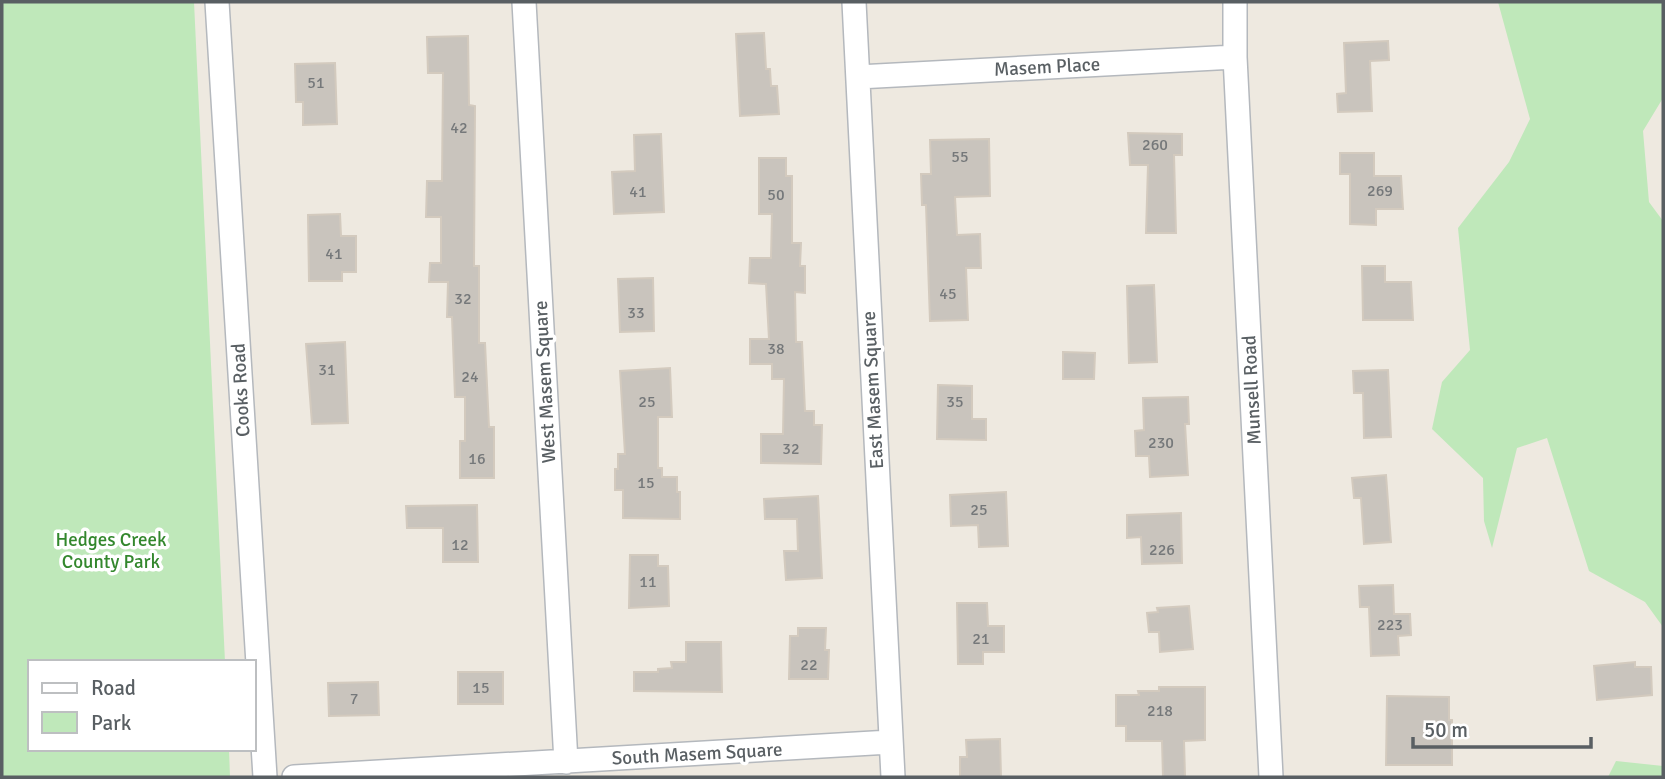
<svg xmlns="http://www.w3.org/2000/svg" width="1665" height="779" viewBox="0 0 1665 779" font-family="Signika,sans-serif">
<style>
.green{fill:#bfe8ba}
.building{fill:#c9c4bd;stroke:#d3cabe;stroke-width:2}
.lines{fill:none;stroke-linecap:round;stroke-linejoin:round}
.minor-casing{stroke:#b4b8bd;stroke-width:26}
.minor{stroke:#fff;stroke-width:23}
.labels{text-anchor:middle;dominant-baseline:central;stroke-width:7;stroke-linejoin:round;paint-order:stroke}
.number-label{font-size:16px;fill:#75787a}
.street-label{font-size:19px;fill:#595f63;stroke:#fff}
.park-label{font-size:19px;fill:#33872d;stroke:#fff}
</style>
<rect width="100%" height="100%" fill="#eee9e0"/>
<path class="green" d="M2,2h192l31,660h-195v87h199l1,28h-228z
M1498,2h165v96l-20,33 6,71 14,19v406l-18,-25 -56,-31 -42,-133 -30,10 -25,100 -8,-27 -1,-43 -51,-49 10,-47 28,-32 -12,-122 51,-66 21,-43z
M1616,761l47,5v11h-55z"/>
<path class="building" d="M764,33l2,36h4l1,17h6l2,28 -39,2 -4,-82z
M468,36l1,69 6,1 -1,160h5v77h6l4,84h5v51h-34v-37h5v-44h-10l-3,-80h-5l1,-35h-19l1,-19h11v-46h-15l1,-36h15l1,-108h-15l-1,-36z
M1388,41l1,19 -19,1 2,50 -34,1 -1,-18 9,-1 -2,-50z
M335,63l2,61 -34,1v-23h-7l-1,-38z
M1128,133l54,1v21h-8l2,78h-30l2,-68h-18z
M661,134l3,78 -50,2 -2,-42 23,-1 -1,-36z
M989,139l1,57 -35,1 2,38 23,-1 1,34h-15l2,52 -38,1 -4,-116h-4l-1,-31h10l-1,-34z
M1340,153h34v23h27l2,33h-27v16l-26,-1v-50h-10z
M759,158h27v18h6v67h9l-1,23h5v27l-10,-1 1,50h6l3,69h9v14h8l-1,39 -60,-1v-29h22l1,-55h-12v-15h-22v-25h19l-3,-55 -17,-1 1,-25h21l1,-44h-13z
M340,214l1,22h15v36h-14v9h-33l-1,-66z
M1362,266h23v16h26l2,38h-50z
M653,278l1,53 -34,1 -2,-53z
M1154,285l3,77 -28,1 -2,-77z
M345,342l3,81 -36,1 -6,-80z
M1063,352l32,1 -1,26h-31z
M670,368l2,49h-14v51h4v9h15v15h3v27l-57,-1v-28h-8v-21h3v-15h7l-5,-83z
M1388,370l3,67 -27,1 -1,-45h-9l-1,-22z
M938,385l34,1v33h14v21l-49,-1z
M1188,397l1,27h-4l3,51 -38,2 -1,-21h-13l-1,-25 9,-1 -1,-32z
M1386,475l5,67 -27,2 -3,-46h-7l-2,-20z
M1006,492l2,54 -29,1 -1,-22 -27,1 -1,-31z
M818,496l4,82 -36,2 -2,-29h14l-1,-32h-32l-1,-20z
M477,505l1,57h-35v-34h-36l-1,-22z
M1181,513l1,50 -40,1 -1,-27 -14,1v-23z
M630,555h28v11h10l1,40 -40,2z
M1393,585l1,29h16l1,21 -13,1 1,19 -28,1 -2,-49h-9l-1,-21z
M957,603h30l1,23h16v26h-21v12h-25z
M1189,606l4,43 -33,3 -1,-20h-10l-2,-19 11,-1 -1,-4z
M798,628h28l-1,22h4l-1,29h-39l1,-43h8z
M686,642h35l1,50 -88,-1v-19h24v-3l14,-1 -1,-6h15z
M1635,662v5h16l1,28 -55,5 -3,-34z
M458,672h45v32h-45z
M378,682l1,33 -50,1 -1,-33z
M1159,687h46v53l-21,1 1,36h-22l-1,-36h-36v-15h-10v-31h23l-1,-4h21z
M1387,696l62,1v23h3v45h-66z
M1000,739l1,38h-41v-20h7l-1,-17z"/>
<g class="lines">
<defs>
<path id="minor" d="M217,2l48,775
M524,2l42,760
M854,2l39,775
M1235,2v55l36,720
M858,77l377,-20
M294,777l596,-35"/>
</defs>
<use href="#minor" class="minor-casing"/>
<use href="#minor" class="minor"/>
</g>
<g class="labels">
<g class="number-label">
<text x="316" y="83">51</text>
<text x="459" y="128">42</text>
<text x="1155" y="145">260</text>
<text x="960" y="157">55</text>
<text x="1380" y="191">269</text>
<text x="638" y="192">41</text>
<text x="776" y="195">50</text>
<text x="334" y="254">41</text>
<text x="948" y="294">45</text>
<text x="463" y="299">32</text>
<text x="636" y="313">33</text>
<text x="776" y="349">38</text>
<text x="327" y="370">31</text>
<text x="470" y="377">24</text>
<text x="647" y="402">25</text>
<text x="955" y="402">35</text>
<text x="1161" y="443">230</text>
<text x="791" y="449">32</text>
<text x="477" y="459">16</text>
<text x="646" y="483">15</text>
<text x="979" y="510">25</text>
<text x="460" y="545">12</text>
<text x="1162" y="550">226</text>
<text x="648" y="582">11</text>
<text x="1390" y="625">223</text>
<text x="981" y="639">21</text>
<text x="809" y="665">22</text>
<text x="481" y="688">15</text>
<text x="354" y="699">7</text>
<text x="1160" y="711">218</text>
</g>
<g class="street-label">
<text transform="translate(1047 67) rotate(-3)">Masem Place</text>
<text transform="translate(545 382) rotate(-93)">West Masem Square</text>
<text transform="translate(241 390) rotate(-93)">Cooks Road</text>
<text transform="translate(873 390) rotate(-93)">East Masem Square</text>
<text transform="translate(1252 390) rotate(-93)">Munsell Road</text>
<text transform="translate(697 754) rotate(-3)">South Masem Square</text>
</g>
<g class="park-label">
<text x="111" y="540">Hedges Creek<tspan x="111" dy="22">County Park</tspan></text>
</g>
</g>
<rect width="1665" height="779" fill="none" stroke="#595f63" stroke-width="7"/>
<rect x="28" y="660" width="228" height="91" fill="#ffffff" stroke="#bdbfc1" stroke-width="2"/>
<rect x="42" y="683" width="35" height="10" fill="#ffffff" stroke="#bdbfc1" stroke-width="2"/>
<text x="91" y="695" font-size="21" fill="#595f63">Road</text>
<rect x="42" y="712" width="35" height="21" fill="#bfe8ba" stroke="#bdbfc1" stroke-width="2"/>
<text x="91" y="730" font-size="21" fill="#595f63">Park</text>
<path d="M1413 737v10h178v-10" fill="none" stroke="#595f63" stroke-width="3.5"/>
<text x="1424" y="737" font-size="21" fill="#595f63" stroke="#ffffff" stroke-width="5" paint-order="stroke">50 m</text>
</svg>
